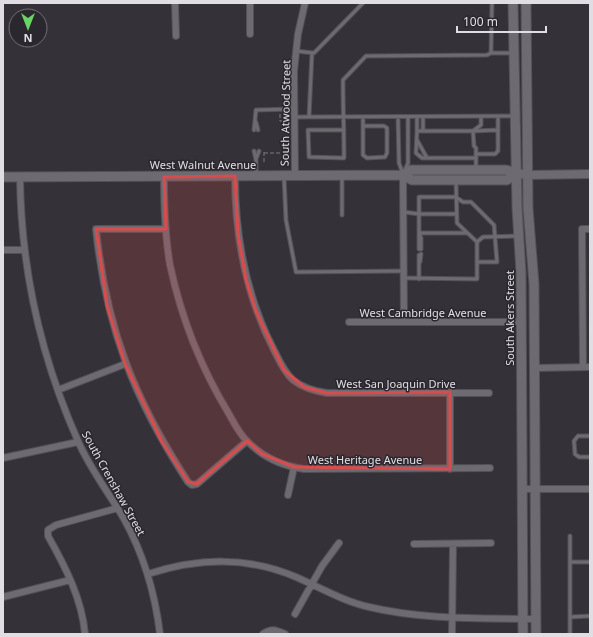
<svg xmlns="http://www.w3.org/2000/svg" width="593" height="637" viewBox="0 0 593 637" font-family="'Noto Sans',sans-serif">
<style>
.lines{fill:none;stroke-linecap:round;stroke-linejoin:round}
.service-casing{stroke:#535056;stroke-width:5}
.minor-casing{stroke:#535056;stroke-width:8}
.tertiary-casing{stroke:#535056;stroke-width:10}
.secondary-casing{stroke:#535056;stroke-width:11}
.path{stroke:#7d7a80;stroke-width:1;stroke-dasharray:4 2;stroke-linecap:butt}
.service{stroke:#6e6a71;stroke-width:3}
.minor{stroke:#6e6a71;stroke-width:6}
.tertiary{stroke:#6e6a71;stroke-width:8}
.secondary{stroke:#6e6a71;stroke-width:9}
.marked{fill:#d84c4d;fill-opacity:0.2;stroke:#d84c4d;stroke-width:3;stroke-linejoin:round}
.labels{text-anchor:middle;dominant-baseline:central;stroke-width:3;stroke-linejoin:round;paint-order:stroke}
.street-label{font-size:11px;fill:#e0dee2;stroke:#2a272e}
</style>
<rect width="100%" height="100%" fill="#343138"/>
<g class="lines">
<defs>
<path id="service" d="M296,51l18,2 49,-50
M491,53l1,-50
M294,117l220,-1
M309,117l3,-64
M363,117v38l4,3 18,-1 2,-4v-25l-3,-2h-21
M398,117l1,46 4,11
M417,117v14
M256,122l2,8
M254,130l2,-20 38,-1
M344,130h-36l1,27 35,1c0,-26 -1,-52 -1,-78l23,-24 121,-1 4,-2h21
M423,131v-14
M417,140l10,18
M254,151l2,9v15
M476,154v-6l-2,-2 -1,-15 25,-1
M476,158h-54l-6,-5 1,-22h56l8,-6v-8
M256,159l3,-8
M476,168v-14h19l3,-3v-34
M405,170l3,-7v-46
M284,177l2,43 10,52 108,-1
M342,178v37
M456,181l1,42 20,19 6,-5 34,-1
M404,212l15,2h37
M419,233l2,5v11
M466,233h-47v-36h37l7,5h8l23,23 3,37h-20
M419,234v15
M419,255v24
M420,262l1,-8
M404,278l73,1v-37
M590,436h-12l-4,5 1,13 4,3h11
M570,536v26
M570,617l20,-1
M570,634v-72h20"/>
<path id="minor" d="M175,3l1,33
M250,3v31
M403,175l1,147
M235,176c0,61 11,120 39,174 5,10 10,22 19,30 10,8 21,11 34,13h162
M295,176l-1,-105 4,-37 7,-31
M20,177c1,91 21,181 58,264 12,28 31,52 46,78 20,36 31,74 36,115
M164,177c0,28 1,59 6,88 11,52 31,103 59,149 5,9 11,21 19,28 15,15 35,24 56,27l186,-1
M166,229h-70c10,99 38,170 92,253l4,3 5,-1 50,-43
M3,250h21
M349,322h172
M583,367l-1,-138h8
M534,368l56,-1
M58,390l67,-26
M450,392v77
M3,458l75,-16
M522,489h68
M288,495l6,-28
M414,544l77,-1
M148,574c51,-16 98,-18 148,3 25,11 47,24 73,30 55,13 111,11 167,12
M3,597l67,-17
M295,614l27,-48 17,-23
M85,634c-3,-35 -20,-68 -37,-98v-6l8,-5 62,-17
M263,634c8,-6 13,-4 22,0
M452,634l1,-90"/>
<path id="tertiary" d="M528,175l62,-1"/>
<path id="secondary" d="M513,3l4,205 4,64 2,362
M526,3l2,205 6,76 2,350
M403,175l7,-5h96l15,4
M3,177l400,-2 9,5h95l9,-6"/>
</defs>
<use href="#service" class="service-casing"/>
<use href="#minor" class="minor-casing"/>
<use href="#tertiary" class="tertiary-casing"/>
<use href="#secondary" class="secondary-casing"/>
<path class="path" d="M280,114v7h7
M264,152v11
M264,153h24"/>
<use href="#service" class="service"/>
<use href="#minor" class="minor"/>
<use href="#tertiary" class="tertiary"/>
<use href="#secondary" class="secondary"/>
</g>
<path class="marked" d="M235,176l3,58 8,45 10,32 28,59 20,17 23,6 123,-1v77l-156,-2 -32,-13 -15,-13 -50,43 -9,-2 -26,-40 -37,-78 -18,-58 -11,-77h70l-2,-52z"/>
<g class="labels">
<g class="street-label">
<text transform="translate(285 113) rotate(-89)">South Atwood Street</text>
<text x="203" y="164">West Walnut Avenue</text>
<text x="423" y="312">West Cambridge Avenue</text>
<text transform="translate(509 318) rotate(-90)">South Akers Street</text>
<text x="396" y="383">West San Joaquin Drive</text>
<text x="365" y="459">West Heritage Avenue</text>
<text transform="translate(114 483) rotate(61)">South Crenshaw Street</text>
</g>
</g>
<rect width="593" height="637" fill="none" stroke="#e0dee2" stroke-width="8"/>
<g transform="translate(28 28) rotate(180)"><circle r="19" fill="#2a272e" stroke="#737076"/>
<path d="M0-3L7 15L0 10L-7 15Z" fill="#68d465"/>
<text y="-6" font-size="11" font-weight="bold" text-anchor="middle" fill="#e0dee2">N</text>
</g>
<path d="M457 26v6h89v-6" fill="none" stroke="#e0dee2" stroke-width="2"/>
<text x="463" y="26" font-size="12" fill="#e0dee2" stroke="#2a272e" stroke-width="3" paint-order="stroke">100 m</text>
</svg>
